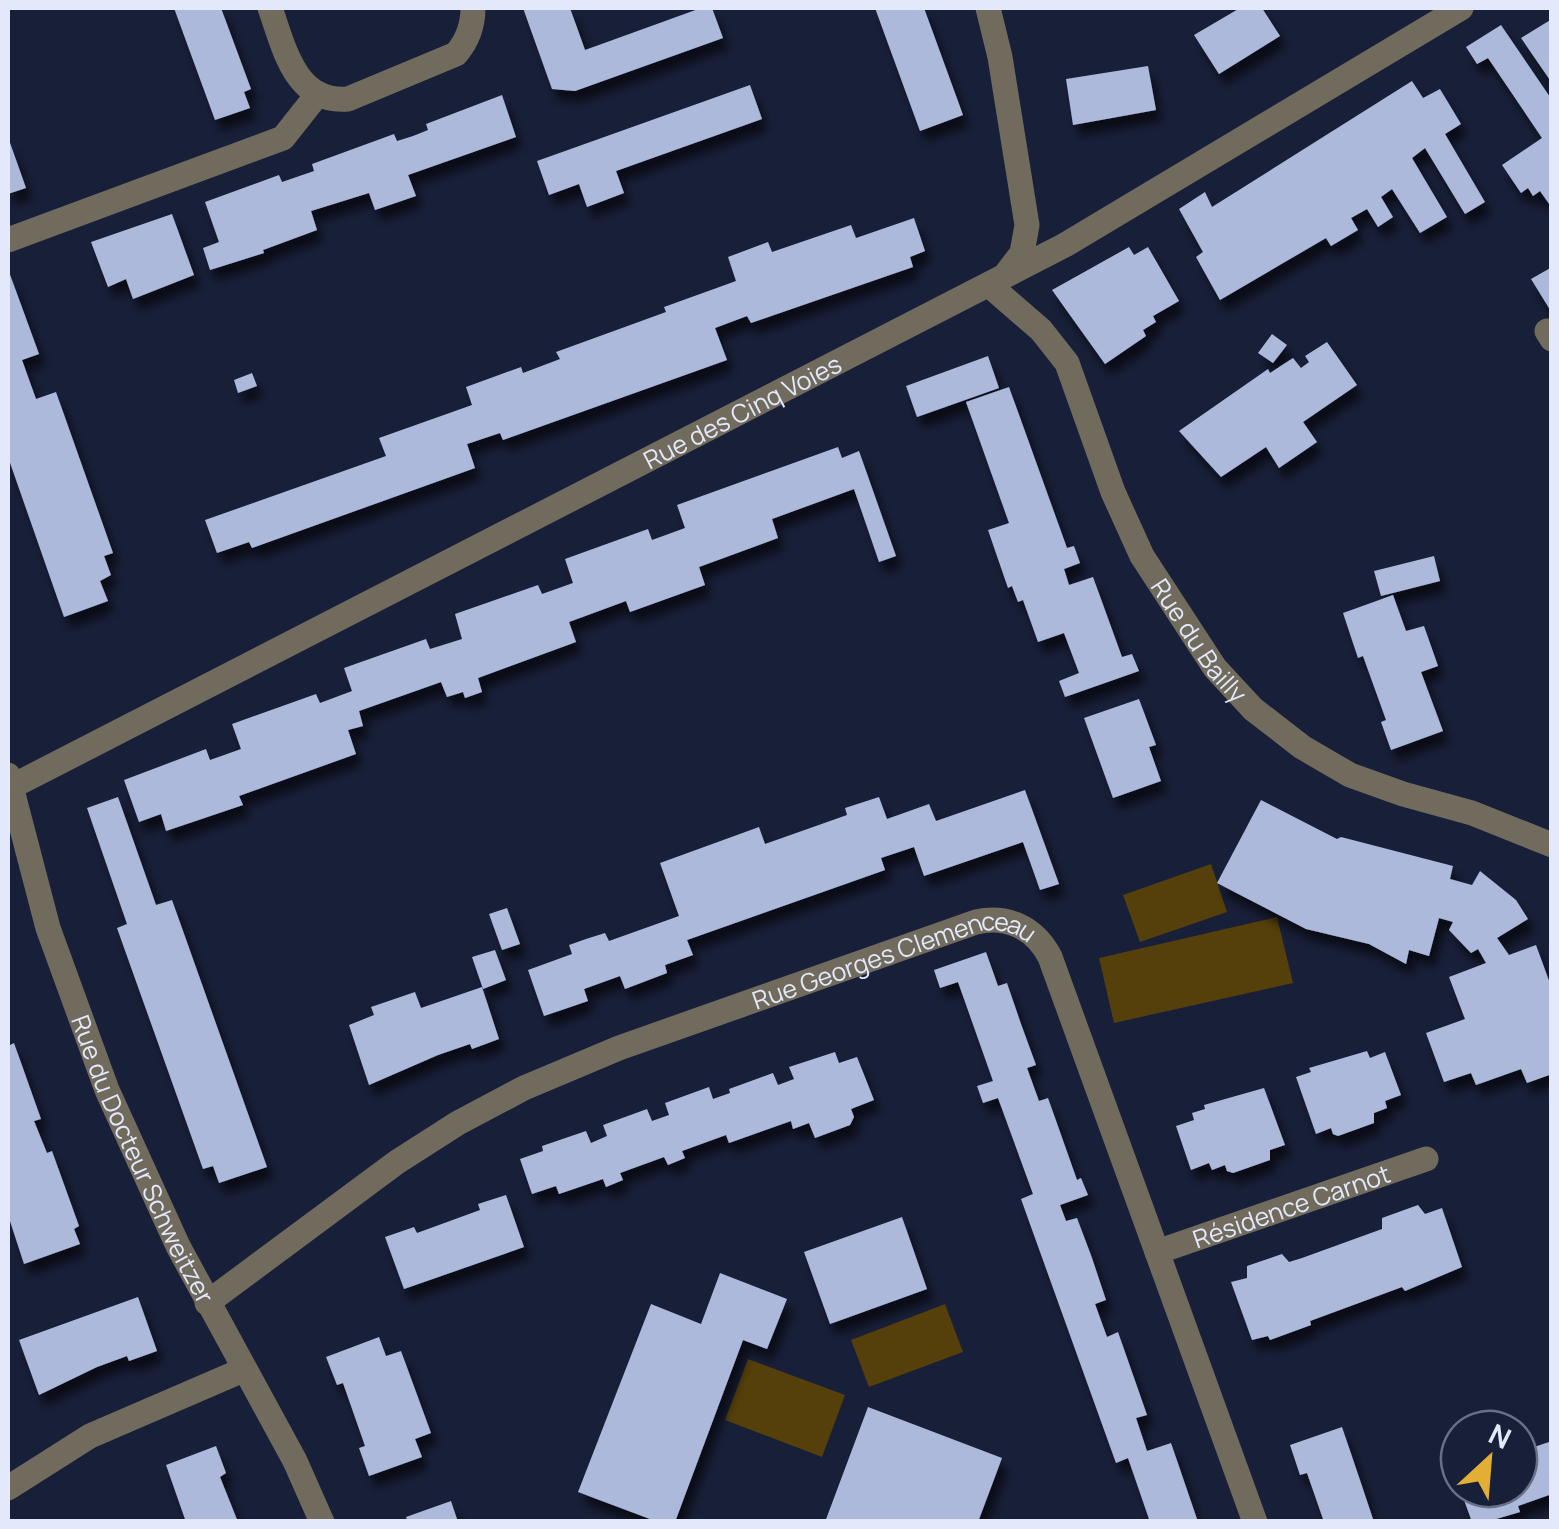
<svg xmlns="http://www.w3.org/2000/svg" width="1559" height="1529" viewBox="0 0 1559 1529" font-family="Manrope,sans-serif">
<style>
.green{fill:#553f0a}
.building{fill:#adb9db;filter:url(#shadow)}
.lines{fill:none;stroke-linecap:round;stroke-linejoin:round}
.minor{stroke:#716b5d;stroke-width:25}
.labels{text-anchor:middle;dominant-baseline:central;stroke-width:10;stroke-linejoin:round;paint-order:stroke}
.street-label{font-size:25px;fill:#e3e9fb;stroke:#181f38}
</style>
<defs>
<filter id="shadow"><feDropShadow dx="6" dy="11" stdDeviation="5" flood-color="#0009"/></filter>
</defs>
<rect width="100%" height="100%" fill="#181f38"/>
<path class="green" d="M1211,864l16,48 -87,30 -17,-47z
M1277,917l16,66 -179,40 -15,-65z
M945,1304l18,48 -94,35 -18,-47z
M748,1359l97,36 -23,62 -97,-37z"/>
<path class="building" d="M174,8h47l30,81 -7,3 6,16 -35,12z
M523,8h47l15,42 116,-42h11l11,30 -148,53 -23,-2z
M875,8h49l39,107 -43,16z
M1240,8h22l18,28 -61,38 -25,-39z
M1552,19v64l-31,-45z
M1501,25l51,75v108l-12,-17 -7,5 -5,-8 -7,5 -19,-28 40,-27 -54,-80 -11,6 -11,-17z
M1148,66l8,44 -83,15 -7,-46z
M1412,81l11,17 17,-9 21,35 -16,10 40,68 -20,12 -40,-66 -13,10 35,59 -27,16 -28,-44 -11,8 12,20 -15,10 -11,-18 -16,9 7,12 -27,16 -5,-8 -106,62 -24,-43 7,-5 -24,-43 26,-17 7,15z
M750,85l12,34 -146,52 8,22 -37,14 -8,-23 -30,11 -12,-34z
M502,95l14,42 -108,38 8,21 -41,14 -6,-17 -58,18 6,19 -54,20 1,3 -54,17 -7,-22 16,-6 -14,-40 74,-27 3,7 32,-11 -2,-7 82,-30 3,7 16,-5 15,-6 -2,-6z
M8,137l18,51 -18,6z
M172,214l22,61 -61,24 -7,-20 -18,8 -17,-45z
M914,218l11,33 -15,6 3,10 -162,56 -4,-7 -32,12 12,32 -224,80 -3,-7 -33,11 8,24 -223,80 -3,-6 -32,11 -12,-33 181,-64 -7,-18 93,-33 -6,-18 55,-20 2,6 37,-14 -4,-7 110,-40 -2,-5 72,-26 -8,-24 40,-15 4,10 79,-27 5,13z
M1129,247l5,8 14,-8 31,54 -26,15 3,6 -13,8 3,6 -41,28 -53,-74z
M1552,267v46l-21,-34z
M8,269l31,85 -17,6 14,39 20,-7 57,161 -9,3 7,19 -11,6 8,20 -44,16 -56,-160z
M1272,334l15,11 -14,18 -15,-10z
M1327,342l30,43 -54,37 14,20 -38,26 -13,-21 -45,30 -42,-46 89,-62 2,4 23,-15 8,10 8,-6 -4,-6z
M988,356l11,32 -82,29 -11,-31z
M252,373l5,13 -19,7 -4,-13z
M1009,387l58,161 7,-2 6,17 -16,6 5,16 24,-8 29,80 10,-3 7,17 -74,26 -6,-16 20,-8 -15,-40 -26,9 -15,-42 -5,2 -6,-16 -4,2 -20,-58 21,-7 -43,-121z
M838,447l4,11 17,-7 37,105 -17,6 -25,-73 -82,30 6,19 -79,29 6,18 -75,27 -4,-11 -57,21 7,20 -98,36 4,14 -17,6 -2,-6 -16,5 -6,-15 -82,29 4,15 -15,4 8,24 -117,42 4,9 -77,26 -5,-17 -22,8 -15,-42 82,-31 4,11 31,-11 -9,-25 84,-30 4,9 32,-12 -8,-23 82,-29 4,10 32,-10 -7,-25 83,-29 4,9 31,-11 -8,-24 83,-30 4,11 33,-12 -8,-23z
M1434,556l6,25 -59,15 -7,-25z
M1393,595l13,36 18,-5 14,40 -17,6 22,59 -52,19 -10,-28 5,-2 -23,-64 -5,2 -15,-45z
M1139,699l17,46 -7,2 12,34 -48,17 -29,-80z
M1025,790l34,94 -19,6 -17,-48 -99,34 -10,-29 -33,11 4,12 -198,70 6,15 -28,10 2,8 -42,16 -5,-13 -36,13 4,12 -44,15 -16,-46 44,-16 -3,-9 17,-6 19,-6 4,8 70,-25 -19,-53 99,-36 6,17 82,-29 -2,-7 34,-11 8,22 42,-15 7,17z
M118,797l38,108 16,-5 95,267 -48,16 -6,-17 -10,3 -86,-241 10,-4 -40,-116z
M1261,800l76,39 4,-2 112,29 -3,13 22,6 8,-14 36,29 12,19 -31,19 12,17 27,-10 16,44v85l-25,9 -6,-14 -45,16 -5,-12 -27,9 -18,-49 39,-14 -16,-42 37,-14 -8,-14 -7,4 -22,-23 4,-8 -14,-4 -10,38 -20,-6 -3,14 -37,-20 -63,-15 -89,-46z
M507,908l13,36 -18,6 -13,-36z
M495,950l11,30 -23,9 -11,-32z
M986,952l12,34 9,-3 14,41 15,41 -9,3 12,33 9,-3 29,82 4,-2 7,17 -28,10 6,16 11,-3 15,40 14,42 -11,4 12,33 11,-5 29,83 -11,3 11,33 24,-8 27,79h-48l-22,-64 -12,5 -95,-264 12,-5 -35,-96 -15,5 -6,-17 16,-5 -35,-99 -18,6 -6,-18z
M482,987l17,52 -27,10 -2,-5 -32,11 -69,30 -20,-60 25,-10 -3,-8 44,-15 6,16z
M14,1043l27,76 -7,2 13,32 5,-2 27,75 -5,3 6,15 -56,20 -16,-49v-169z
M1367,1051l3,7 15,-6 16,43 -16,6 2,7 -13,5v10l-36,13 -5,-2 -2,-6 -15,6 -20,-57 15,-5 -2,-4z
M835,1052l4,11 18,-6 17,43 -23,9 3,8 -4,8 -35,13 -6,-15 -16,6 -2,-8 -62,22 -3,-8 -44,16 3,7 -17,7 -4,-8 -44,16 3,7 -17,7 -3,-8 -44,15 -3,-8 -24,8 -12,-35 23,-8 -1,-5 44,-15 5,12 16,-7 -4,-11 44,-16 5,12 17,-6 -4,-12 44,-16 4,12 17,-6 -1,-4 44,-16 5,12 16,-6 -5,-12z
M1264,1088l21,57 -15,5v10l-37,13 -6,-2 -2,-6 -13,5 -3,-7 -18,7 -15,-44 18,-6 -2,-7 13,-4 -1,-4z
M506,1195l18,52 -120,42 -19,-52 29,-10 3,6 63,-23 -2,-6z
M1418,1205l7,9 17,-6 20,59 -57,24 -3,-4 -92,34 1,4 -41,15 -2,-4 -16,4 -21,-58 16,-4v-12l35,-12 7,8 13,-4 80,-29v-11z
M902,1217l25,72 -97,35 -26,-72z
M720,1273l67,26 -20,50 -24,-9 -68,182h-17l-80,-30 73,-188 50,20z
M138,1297l19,54 -28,10 -2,-5 -30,11 -58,28 -20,-55z
M379,1337l7,19 15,-5 30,82 -16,6 7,18 -53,19 -10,-28 6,-2 -22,-63 -6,2 -11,-28z
M868,1407l134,51 -24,64h-153z
M1342,1427l21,62 11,33h-50l-17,-49 -7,2 -10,-30z
M1552,1441v53l-34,12 2,6 -34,10h-14l-12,-33h59v-37z
M216,1446l10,27 -6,4 18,45h-52l-20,-57z
M451,1501l6,18 -49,3 -2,-5z"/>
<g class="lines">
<g class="minor">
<path d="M270,8c14,39 25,96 78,91l108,-45c12,-14 17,-28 17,-46"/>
<path d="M988,8l12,49 27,168 -5,28 -16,21"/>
<path d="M8,240l275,-102 34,-43"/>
<path id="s1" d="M989,285l52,45 26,33 46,129 29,64 73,112 38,41 49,38 48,28 53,19 69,19 80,32"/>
<path d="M1547,331l5,8"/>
<path id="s2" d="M8,775l40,153 59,162 71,156 117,215 27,61"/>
<path id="s3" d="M11,787l1054,-542 396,-237"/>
<path id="s4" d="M1157,1252l269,-93"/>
<path id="s5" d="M207,1303l190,-141 61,-39 66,-35 95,-40 357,-126c32,-7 59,6 74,35l205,565"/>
<path d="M8,1488l82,-52 153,-66"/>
</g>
</g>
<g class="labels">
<g class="street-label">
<text stroke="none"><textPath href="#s3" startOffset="822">Rue des Cinq Voies</textPath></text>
<text stroke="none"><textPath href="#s1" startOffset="420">Rue du Bailly</textPath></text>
<text stroke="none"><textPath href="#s5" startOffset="778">Rue Georges Clemenceau</textPath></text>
<text stroke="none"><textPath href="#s2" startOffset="408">Rue du Docteur Schweitzer</textPath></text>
<text stroke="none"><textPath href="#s4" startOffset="142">Résidence Carnot</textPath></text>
</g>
</g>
<rect width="1559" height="1529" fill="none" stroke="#e3e9fb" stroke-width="20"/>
<g transform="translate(1489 1459) rotate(26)"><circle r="48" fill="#181f38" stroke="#697086" stroke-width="2.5"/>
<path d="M0-8L18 38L0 25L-18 38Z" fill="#e2af34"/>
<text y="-15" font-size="28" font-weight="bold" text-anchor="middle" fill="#e3e9fb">N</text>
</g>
</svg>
